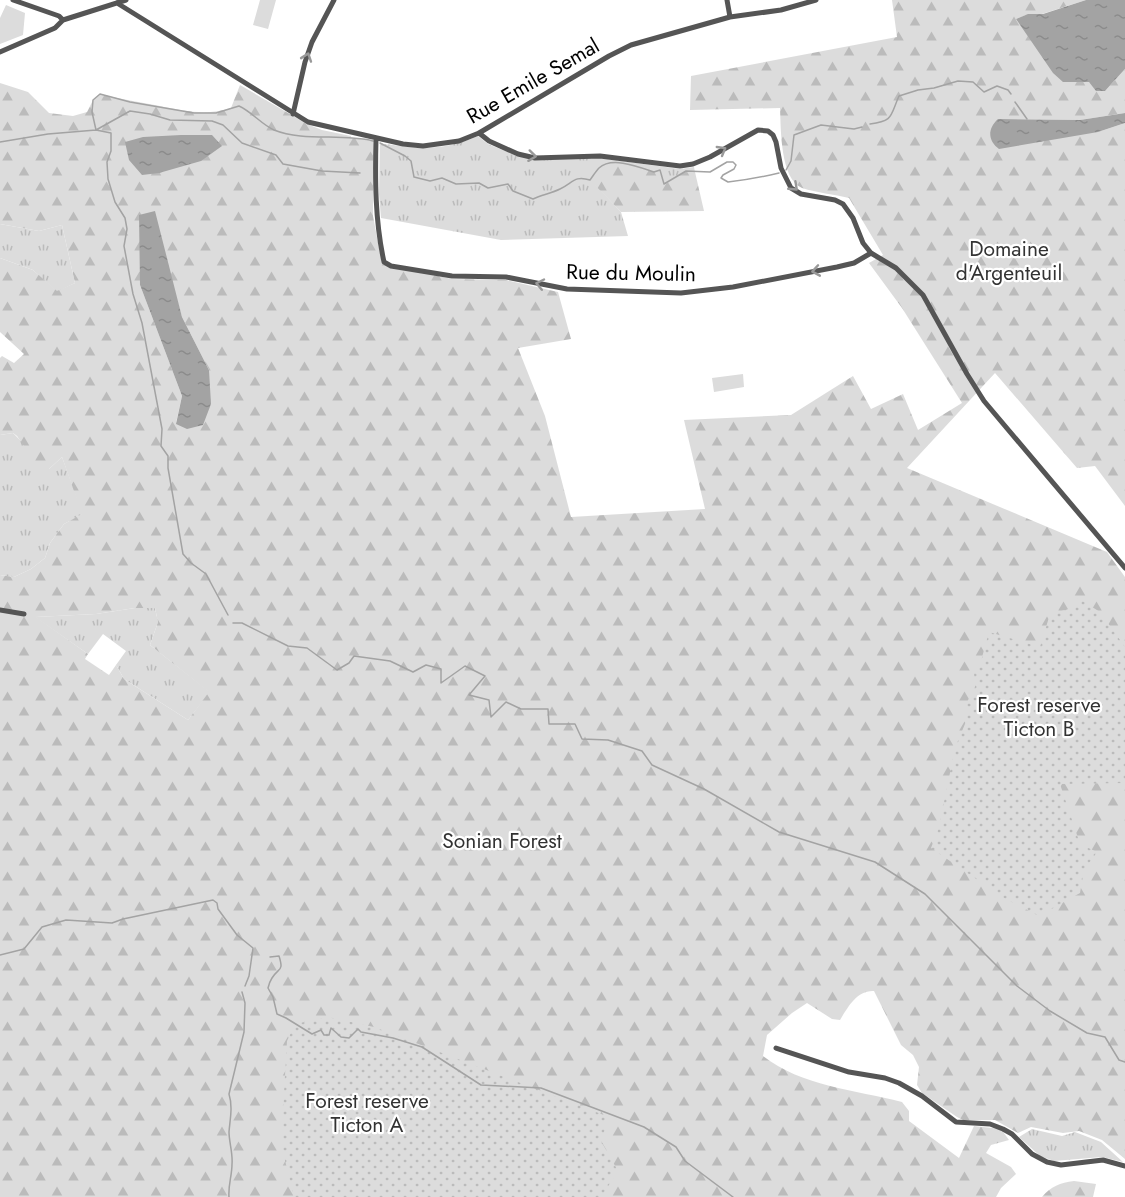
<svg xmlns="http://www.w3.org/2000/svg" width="1125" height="1197" viewBox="0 0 1125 1197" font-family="Jost,sans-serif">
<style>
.grass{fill:url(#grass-tufts)}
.forest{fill:url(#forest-firs);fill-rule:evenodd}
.park{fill:url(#park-dots)}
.pitch{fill:#dcdcdc}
.water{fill:url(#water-ripples)}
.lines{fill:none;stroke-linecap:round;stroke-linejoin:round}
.stream{stroke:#a3a3a3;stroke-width:1.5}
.minor{stroke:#555;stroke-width:5}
.oneway{stroke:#999}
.labels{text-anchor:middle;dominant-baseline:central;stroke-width:4.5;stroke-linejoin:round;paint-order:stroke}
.street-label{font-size:21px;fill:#000;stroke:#fff}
.park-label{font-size:21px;fill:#333;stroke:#fff}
</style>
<defs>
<pattern id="grass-tufts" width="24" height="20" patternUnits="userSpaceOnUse" patternTransform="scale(1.5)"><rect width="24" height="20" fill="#dcdcdc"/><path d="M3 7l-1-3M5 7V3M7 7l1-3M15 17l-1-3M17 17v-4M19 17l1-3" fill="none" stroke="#bbb"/></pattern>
<pattern id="forest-firs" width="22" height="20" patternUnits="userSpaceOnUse" patternTransform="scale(1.5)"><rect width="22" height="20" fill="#dcdcdc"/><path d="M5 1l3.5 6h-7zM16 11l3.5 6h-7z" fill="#bbb"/></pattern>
<pattern id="park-dots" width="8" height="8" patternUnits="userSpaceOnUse" patternTransform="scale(1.5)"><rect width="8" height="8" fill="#dcdcdc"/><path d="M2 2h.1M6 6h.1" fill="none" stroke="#bbb" stroke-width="1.8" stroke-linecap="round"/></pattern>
<pattern id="water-ripples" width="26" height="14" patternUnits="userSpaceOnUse" patternTransform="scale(1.5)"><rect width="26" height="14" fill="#a3a3a3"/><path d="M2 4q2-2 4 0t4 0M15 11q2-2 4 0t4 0" fill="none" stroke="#8b8b8b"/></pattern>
</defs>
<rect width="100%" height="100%" fill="#fff"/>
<path class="grass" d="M478,136l10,8 29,12 83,2 80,11 14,-2 1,5 -9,-1 -22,13 -10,-12 -13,-4 -50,12 30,32 7,24 -127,4 -120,-22 -2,-24 1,-51c6,2 8,1 13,2 33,5 54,4 85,-9z
M0,224l39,7 23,-6 13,58 -18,9 -24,-22 -33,-12z
M13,433l36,36 13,-12 21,57 -19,10 -14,19 -5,15 -14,11 -17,8 -14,-2v-140z
M135,608h20l3,14 -8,23 60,47 -22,28 -64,-41 -8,-14 10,-14 -23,-17 -15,20 -53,-37 61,-3z
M1032,1129l30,7 13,-4 26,10 22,20 -21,-5 -48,4 -14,-5 -21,-19z"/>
<path class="forest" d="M892,0h194l-44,14 -16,1 -10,4 48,63h25l16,9 20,-22v44l-45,7 -82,-1 100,13 27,-9v383l-30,-40 -18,2 -82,-95 -88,95 200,84 18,25v582l-23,-19 -23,-9 -16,2 -32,-6 -13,6 -23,-13h-32l-6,-3 -35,-24 -5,-8 2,-18 -6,-12 -12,-10 -27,-54c-17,-1 -26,16 -34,29l-8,-1 -25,-16 -15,10 -25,22 -4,21c38,30 92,34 139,46l7,9v10l50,37 15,-32 27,3 8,11 -18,5 -5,8 25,14 5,7 -15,14 -5,9h-996v-622l14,2 17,-8 14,-11 5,-15 14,-19 18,-10 -20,-57 -13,12 -8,2 -24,-35 -4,-3 -13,2v-77l2,-2 12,7 10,-9 -24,-22v-74l33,12 24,21 18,-8 -13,-58 -23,6 -39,-7v-141l28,9 21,21 24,3 14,-4 6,-12 7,-6c20,5 40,8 60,12 25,5 46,10 71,2l9,-23 67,39 15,6 29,6v2l22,3v75l9,48 70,15 54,1 52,12 13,47 -53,9 27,68 26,101 134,-8 -21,-89 107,-5 62,-39 18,33 32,-15 15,36 44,-27 -60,-95 -33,-45 14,-8 -34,-57c-15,-4 -32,-5 -47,-10 -22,-9 -21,-59 -22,-80l-90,2 1,-34 206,-39zM172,283l10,34 27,53 -33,53 6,-27 -42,-111zM135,608h20l3,14 -8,23 59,47 -21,28 -64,-41 -8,-14 -7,10 -24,-16 3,-5 -52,-37 60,-3z
M611,162l30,6 13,4 6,-2 5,14 21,-13 9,1 9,39 -83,1 -31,-32 10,-13z
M1074,1181l22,3 -3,13h-51c9,-11 18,-14 32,-16z"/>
<path class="park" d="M1078,598l22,14 25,35v136l-65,1 20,60 17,8 -13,18 -4,23 -41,23 -35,-18 -73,-50 8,-21 16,-79 12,-29v-17l8,-15 -1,-15 7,-11 8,-29 51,15 10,-33 26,-7z
M328,1017l46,10 235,90 -8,24 17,30 -17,26h-307l-13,-53 6,-103 8,-17z"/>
<path class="pitch" d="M260,0h16l-8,29 -15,-4z
M6,5l19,8 -2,22 -23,9v-26z
M743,374l1,13 -30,5 -2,-14z"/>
<path class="water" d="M1086,0h39v69l-20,22h-9l-7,-9h-26l-10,-9 -37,-54 12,-5h15z
M1125,113v10l-27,9 -99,17c-11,-8 -12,-20 -1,-30l82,1z
M181,135h31l10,11 -21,15 -42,12 -17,2 -13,-15 -4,-18 18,-5z
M155,211l27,106 27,53 2,34 -8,21 -16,4 -11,-5 6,-28 -42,-111 -1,-70z"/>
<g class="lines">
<path class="stream" d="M1015,102l12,17
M870,124c24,-3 20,-8 29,-28l19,-6 16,-2 24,-7 15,1 11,10 13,-6 11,4 3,4
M0,142l48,-8 48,-4 34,-19 20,3 20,6 42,1 11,4 19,18 34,12 7,9 39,7 38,2
M380,143l25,13 6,5 3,16 16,4 12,-3 14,6 23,-1 9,5 20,-4 5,7 20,8c9,-4 19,-6 27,-10 13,-6 14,-14 30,-9 3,-4 6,-9 9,-12 13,-12 40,-1 55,4l6,-2 4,14 22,-13 24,1 17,-10h6l3,3 -2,4 -11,6 -2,3 7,4c18,-2 34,-5 51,-9
M786,170l5,-9 3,-26 27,-10 33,4 8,-2
M228,615l-22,-41 -15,-11 -8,-9 -15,-86v-12l-7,-10 1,-17 -20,-106 -9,-29 -9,-48 3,-17 -2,-11 -10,-16 -7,-23 -1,-17 4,-11v-18l-15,-3 -4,-18 1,-12 7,-6 30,8 64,11h22l23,-7c13,6 22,18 35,24 30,12 68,3 99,11
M233,623h9l46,23 19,2 30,22 12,-7 5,-7 36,5 23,11 13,-7 15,4v14l24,-17 20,10 -16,19 20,5 2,17 15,-15 15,7h27l1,15h26l7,15 26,1 34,11 10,14 52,24 75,43 96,30 50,32 92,92 33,25 37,22 18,4 14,23 6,2
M0,955l24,-6 18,-22 24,-7 46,3 11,-4 90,-19 4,3 1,6 19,26 16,13 -4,28 -4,10
M270,957l9,-1c5,16 0,11 -7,22 -2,3 -3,6 -4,10l5,9 4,17 9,4 26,16 9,-4 3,5h5l2,-7 10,9 8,1 9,-9 3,3 32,6 29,9 59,38 60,3 103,39 32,20 9,14 48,36
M229,1197c-1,-12 3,-21 3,-33 1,-11 -3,-22 -3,-32 1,-13 4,-25 0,-38l15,-62 1,-29 -3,-11"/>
<path class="minor" d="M13,0l46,16 4,4
M727,0l3,17
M117,3l191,119 95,22 20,2 36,-5 20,-8 130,-77 22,-11 99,-28 51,-7 35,-10
M63,20l63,-20
M0,52l55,-24 8,-8
M293,114l12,-52 7,-20 22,-42
M479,133l10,8 29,13 17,4 65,-2 80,10 13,-2 17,-7 48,-27 10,1 5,4 3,7 5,26 10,20 10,6 34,6 8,4 10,14 10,25 8,10 25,15 27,27 44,79 17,27 141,167
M376,138c-1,42 -1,83 8,124l7,4 61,10 54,1 61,12 114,4 52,-6 104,-20 17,-4 17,-10
M0,610l24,4
M776,1048l73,24 36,6 14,5 23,13 34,26 34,2 13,5 9,5 20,20 15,8 14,3 42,-5 22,6"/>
</g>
<defs><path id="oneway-chevron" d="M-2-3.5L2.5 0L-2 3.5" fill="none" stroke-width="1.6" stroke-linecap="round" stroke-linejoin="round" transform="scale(1.5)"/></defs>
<g class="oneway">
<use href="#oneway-chevron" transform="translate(307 57) rotate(-71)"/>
<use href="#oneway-chevron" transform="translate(722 150) rotate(-30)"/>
<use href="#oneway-chevron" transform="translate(532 156) rotate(7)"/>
<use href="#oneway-chevron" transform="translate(794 187) rotate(43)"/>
<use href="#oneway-chevron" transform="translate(816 271) rotate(170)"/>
<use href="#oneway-chevron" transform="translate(540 284) rotate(-168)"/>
</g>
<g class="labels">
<g class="street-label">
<text transform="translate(533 81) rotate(-30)">Rue Emile Semal</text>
<text transform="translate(631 273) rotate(1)">Rue du Moulin</text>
</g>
<g class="park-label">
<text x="1009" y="249">Domaine<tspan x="1009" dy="24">d'Argenteuil</tspan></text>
<text x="1039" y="705">Forest reserve<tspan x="1039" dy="24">Ticton B</tspan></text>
<text x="502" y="841">Sonian Forest</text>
<text x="367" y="1101">Forest reserve<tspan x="367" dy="24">Ticton A</tspan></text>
</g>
</g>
</svg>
